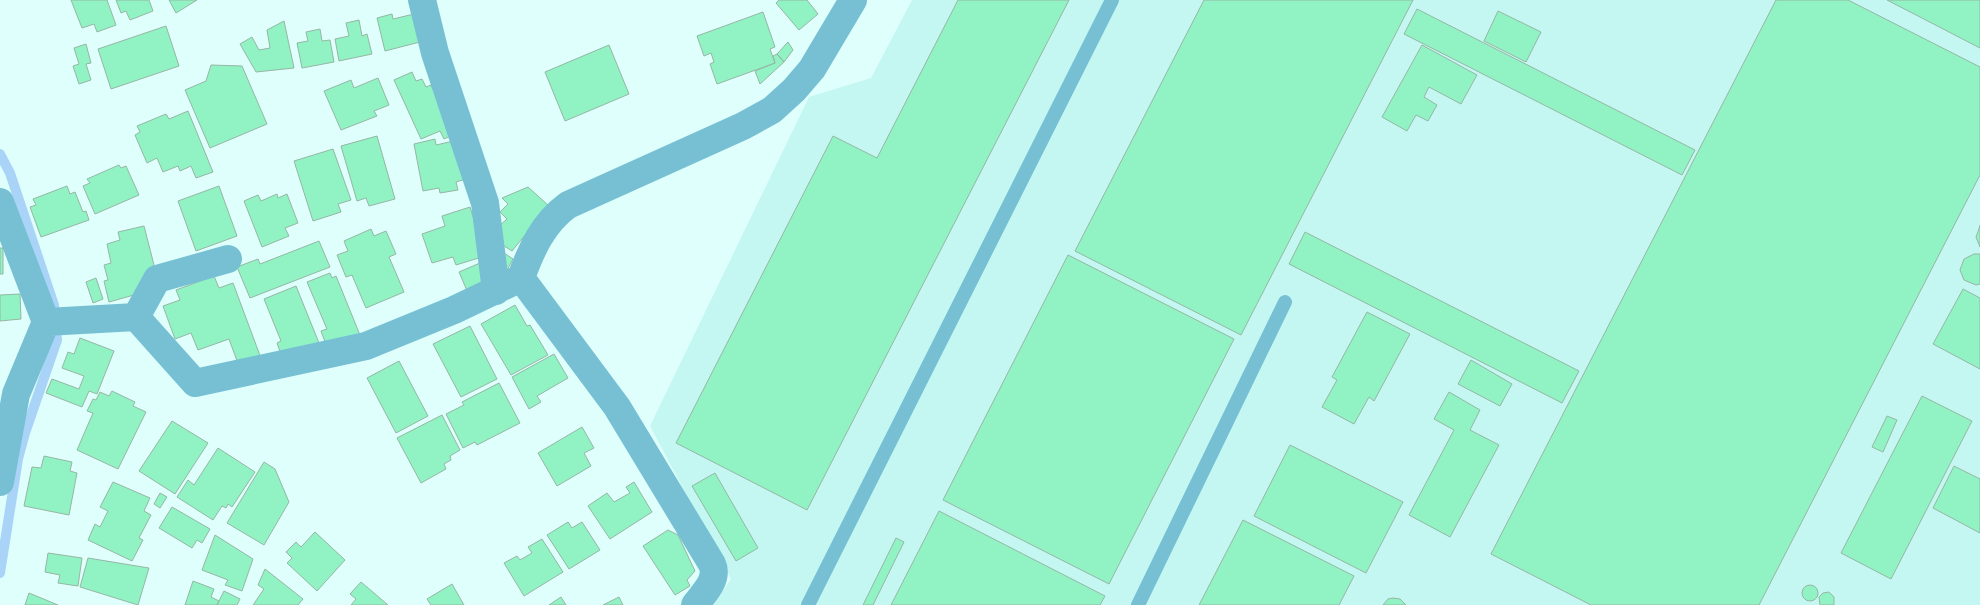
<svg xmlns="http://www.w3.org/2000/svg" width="1980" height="605" viewBox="0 0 1980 605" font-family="'Asap Condensed',sans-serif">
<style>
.built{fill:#c4f7f2}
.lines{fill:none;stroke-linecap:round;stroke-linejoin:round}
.stream{stroke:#a9d4f8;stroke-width:10}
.building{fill:#91f3c4;stroke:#96b6a5}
.service{stroke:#77c0d4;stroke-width:14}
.minor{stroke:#77c0d4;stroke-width:28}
</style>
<rect width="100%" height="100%" fill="#dffffc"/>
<path class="built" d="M912,0h1068v605h-1267l18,-26 -81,-153 159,-329 62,-19z"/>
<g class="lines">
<path class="stream" d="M0,154l10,19 44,132 3,35 -32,93 -7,26 -18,114"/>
</g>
<path class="building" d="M71,0h36l9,25 -19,7 -3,-8 -12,4z
M116,0h33l4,11 -23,9 -4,-9 -5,2z
M169,0h28l-21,13z
M779,0h28l11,14 -19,16 -23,-27z
M958,0h111l-262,510 -131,-67 157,-307 44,22z
M1204,0h209l-172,335 -166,-84z
M1776,0h72l132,67v108l-221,430h-168l-100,-51z
M1887,0h93v48z
M1417,9l278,141 -13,25 -278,-141z
M1498,11l43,21 -15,30 -42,-21z
M763,12l12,35 -5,2 5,14 -58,21 -7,-20 4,-2 -3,-9 -7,3 -7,-20z
M392,14l1,5 21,-5 6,28 -35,9 -8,-33z
M359,20l3,16 5,-2 5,20 -33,7 -4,-22 14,-3 -3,-13z
M284,21l10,47 -38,4 -16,-28 12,-7 7,13 11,-2 -3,-18z
M166,26l13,40 -68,23 -13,-40z
M320,29l2,12 8,-1 4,22 -32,6 -5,-25 11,-2 -2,-9z
M788,42l5,8 -9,12 -7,-8z
M86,44l5,19 -5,1 5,16 -12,4 -6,-18 6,-2 -5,-16z
M609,45l20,49 -64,27 -20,-49z
M1422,45l55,30 -16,29 -32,-17 -5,10 13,8 -9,16 -12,-6 -9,16 -25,-14z
M777,54l7,8 -24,22 -5,-13 20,-8 -2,-7z
M211,65l31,1 25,58 -57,24 -25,-58 21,-9z
M412,72l4,9 6,-2 4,8 5,-2 24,49 -11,5 -4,-8 -19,8 -27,-59z
M378,78l11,27 -15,6 3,5 -36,14 -17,-39 27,-11 3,8z
M188,111l25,61 -17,6 -5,-12 -11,5 -2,-5 -15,6 -6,-14 -10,5 -12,-28 5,-3 -3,-6 29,-12 3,5z
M377,136l18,63 -26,7 -3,-8 -9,3 -16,-55z
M435,139l1,6 22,-5 8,39 -10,3 2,8 -18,3 -1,-5 -16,3 -9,-47z
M333,149l18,51 -13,4 3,8 -28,9 -19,-60z
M119,165l2,3 5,-2 13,29 -44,19 -12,-28 7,-3 -3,-4z
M67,186l3,8 5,-2 8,20 3,-1 3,9 -48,17 -11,-30 6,-2 -3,-6z
M219,186l18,50 -41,15 -18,-50z
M528,187l21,19 -37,45 -11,-7 -3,-17 9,-8 -7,-7 8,-8 -6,-6z
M277,194l1,4 9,-4 11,29 -13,5 4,8 -27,11 -18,-46 14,-6 3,6z
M470,207l15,49 -29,9 -3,-8 -21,6 -10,-29 23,-8 -3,-10z
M144,226l10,39 -20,30 -25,7 -5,-21 4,-1 -4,-15 7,-2 -4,-19 13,-4 -2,-8z
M1980,226v-1v22l-4,-10z
M371,229l3,7 12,-5 10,23 -7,3 15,35 -38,16 -14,-33 -6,2 -9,-22 11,-4 -4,-10z
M1305,232l274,139 -17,32 -273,-139z
M319,241l11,26 -80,31 -13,-31 21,-8 2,5z
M0,248h3v26h-3z
M498,249l15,10 -10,19z
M1974,254h6v30l-4,1 -12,-5 -4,-10 4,-11z
M1068,255l166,84 -125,245 -166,-84z
M480,263l9,21 -21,9 -9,-21z
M330,273l2,5 4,-2 26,64 -35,7 -6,-16 6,-2 -20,-47z
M214,276l5,12 14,-5 29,78 -22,8 -11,-30 -31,11 -7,-17 -16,6 -12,-33 17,-6 -4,-10z
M96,278l7,21 -10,4 -7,-21z
M296,286l25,62 -39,9 -5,-14 4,-2 -17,-42z
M1963,289l17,9v71l-47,-25z
M20,294l1,25 -21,2v-26z
M515,305l12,21 3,-1 18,30 -37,20 -30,-51z
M1367,312l43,22 -36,67 -5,-4 -15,27 -32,-17 15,-27 -5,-3z
M470,326l27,53 -36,18 -28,-53z
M80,338l34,13 -17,43 -8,-3 -7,16 -36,-14 6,-14 27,10 5,-13 -22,-8 6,-16 6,2z
M554,354l14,24 -31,18 4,6 -12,7 -17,-32z
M1471,360l41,24 -12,22 -42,-22z
M399,361l29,55 -32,17 -29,-55z
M499,383l21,40 -43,22 -2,-3 -12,6 -17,-34 18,-9 -2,-3z
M112,391l23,11 -2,4 13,6 -28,57 -41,-19 16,-37 -6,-2 6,-12 3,1 4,-8 9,4z
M1449,392l31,18 -10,20 29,15 -49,92 -41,-22 45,-85 -20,-11z
M1922,396l50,25 -81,158 -50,-26z
M442,415l18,35 -10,6 1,4 -7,4 2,5 -25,14 -24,-45z
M1887,416l10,4 -14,32 -11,-5z
M172,421l36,22 -33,51 -36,-23z
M582,427l12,21 -10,5 7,13 -34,20 -19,-33z
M1290,445l113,57 -37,71 -112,-57z
M218,448l37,24 -23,35 -4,-3 -2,4 -4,-2 -9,14 -36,-23 11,-17 6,5z
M44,456l28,6 -2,9 7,2 -8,42 -45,-9 8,-39 9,1z
M264,462l11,7 14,33 -25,43 -37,-22z
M1954,466l26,13v54l-47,-25z
M715,473l43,75 -22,13 -44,-75z
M113,482l37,16 -6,13 7,4 -12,23 4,2 -11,21 -44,-21 7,-16 5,3 8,-16 -8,-4z
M634,482l18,30 -42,27 -22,-33 19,-13 7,9 16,-9 -4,-6z
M160,493l7,4 -7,11 -6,-4z
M172,507l38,22 -8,14 -5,-3 -5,8 -33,-20z
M939,511l166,85 -5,9h-209z
M1243,520l111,56 -15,29h-140z
M568,522l4,6 10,-6 18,28 -31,19 -22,-34z
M668,530l10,5 17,36 -8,9 3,6 -15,9 -32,-49z
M315,532l30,28 -28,31 -30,-28 5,-5 -6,-6 10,-10 5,5z
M215,535l38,24 -11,32 -17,-6 3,-5 -26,-10z
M896,538l8,4 -31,63h-10z
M542,539l21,33 -39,24 -20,-33 13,-7 3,4 12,-7 -4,-6z
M48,553l34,5 -4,28 -20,-3 2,-8 -15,-3z
M88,558l61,10 -11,37 -58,-18z
M265,569l38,30 -5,6h-45l11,-16 -6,-4z
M193,581l21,8 -3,8 8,4 -2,4h-32z
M361,582l27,23h-37l5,-6 -6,-5z
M452,584l12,21h-33l-4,-6z
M1802 593a8 8 0 1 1 16 0a8 8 0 1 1-16 0Z
M224,591l16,8 -3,6h-20z
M1829,592l5,5v8h-14l-1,-8 4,-4z
M29,593l29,12h-33z
M561,597l5,8h-17z
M619,597l4,8h-20z
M1393,598l7,1 6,6h-23l5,-6z"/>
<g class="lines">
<path class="service" d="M808,605l304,-605
M1138,605l147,-303"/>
<path class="minor" d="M422,0l13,53 50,150 11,88
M0,202l46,120 -30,72 -16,88
M136,317l21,-38 71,-20
M46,322l90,-5 59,66 171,-37 88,-36 67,-32
M695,605c9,-12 24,-26 17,-41l-95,-157 -96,-129c10,-28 22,-55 47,-73l175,-79 29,-16 22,-20 18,-21 41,-69"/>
</g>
</svg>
